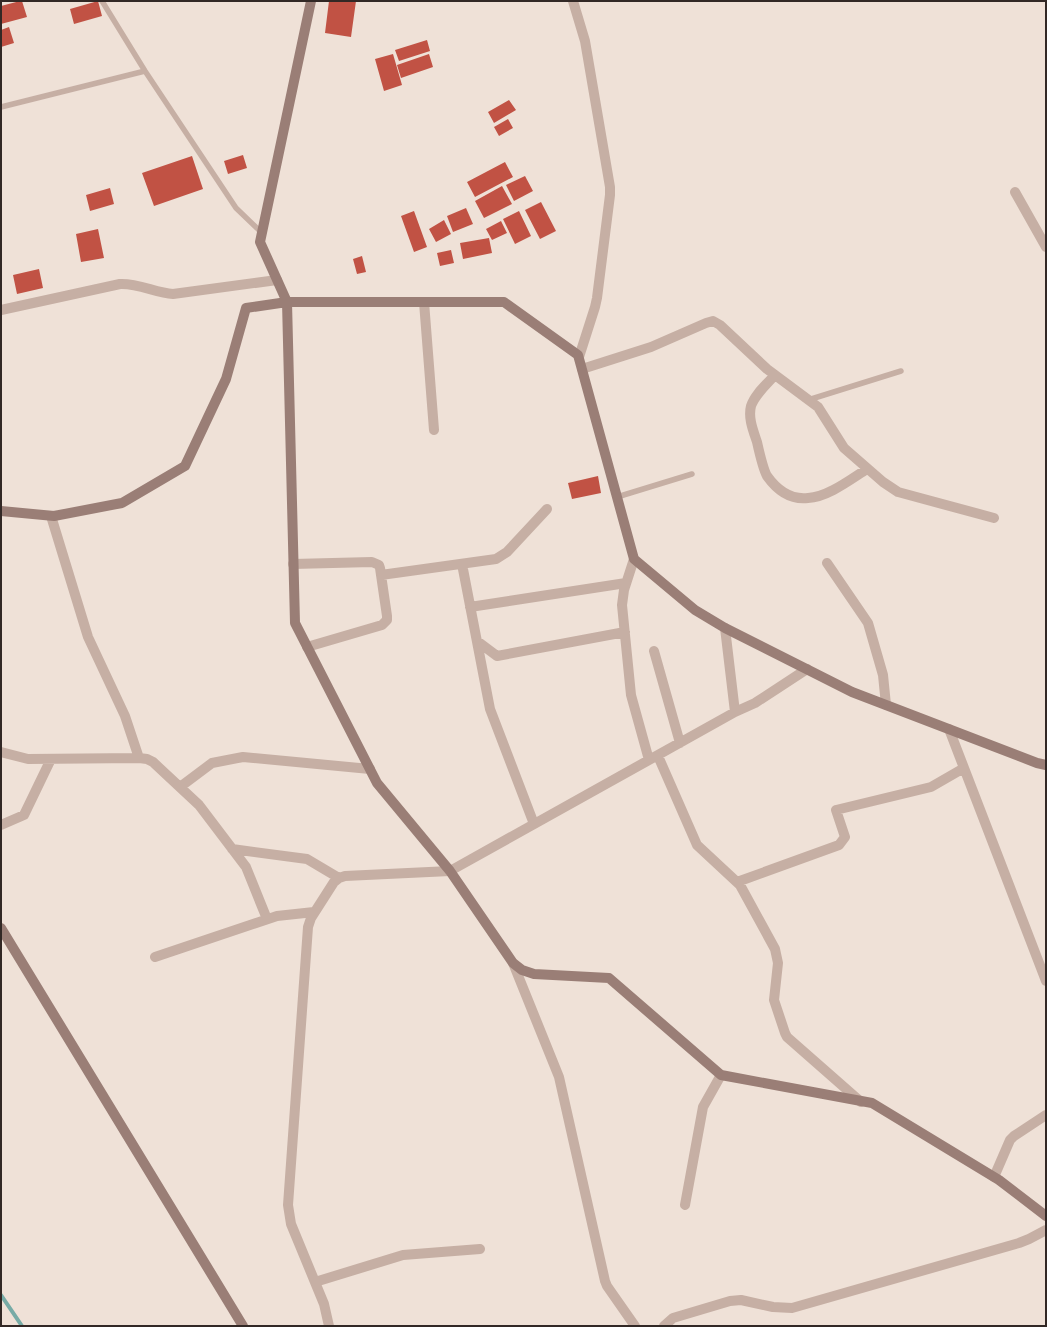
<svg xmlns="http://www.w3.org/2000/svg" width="1047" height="1327" viewBox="0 0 1047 1327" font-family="'Source Sans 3',sans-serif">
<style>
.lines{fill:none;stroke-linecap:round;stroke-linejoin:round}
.stream{stroke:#77aba6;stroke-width:4}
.building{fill:#c15244}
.lane{stroke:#c6afa4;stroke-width:5.5}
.street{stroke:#c6afa4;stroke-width:10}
.secondary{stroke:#9a7e76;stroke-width:10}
</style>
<rect width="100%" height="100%" fill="#efe1d7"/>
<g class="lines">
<path class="stream" d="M1,1295l21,31"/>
</g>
<path class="building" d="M20,1h2l5,16 -26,7v-18z
M98,1l4,15 -28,8 -4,-15z
M329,1h27l-5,36 -26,-4z
M9,27l5,16 -13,4v-17z
M427,40l3,11 -31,10 -4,-11z
M393,54l9,31 -18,6 -9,-32z
M429,54l4,13 -32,11 -4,-13z
M509,100l7,10 -22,13 -6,-11z
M508,119l5,9 -14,8 -5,-9z
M243,155l4,13 -19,6 -4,-13z
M192,156l11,33 -49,17 -12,-33z
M505,162l8,15 -38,20 -8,-15z
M525,176l8,15 -19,10 -8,-16z
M502,186l10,18 -28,14 -9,-17z
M110,188l4,16 -24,7 -4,-16z
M541,202l15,29 -16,8 -15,-29z
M466,208l7,16 -20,8 -6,-16z
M414,211l13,36 -13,5 -13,-36z
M519,211l12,25 -16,8 -12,-25z
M444,220l7,14 -15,8 -7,-13z
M501,221l6,12 -15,7 -6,-11z
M98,229l6,29 -23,4 -5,-28z
M489,238l3,15 -29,6 -3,-16z
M451,250l3,13 -14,3 -3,-13z
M362,256l4,16 -9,2 -4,-15z
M39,269l4,19 -26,6 -4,-19z
M598,476l3,17 -29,6 -4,-16z"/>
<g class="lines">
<path class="lane" d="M102,1l43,70 91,137 26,25
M1,107l144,-36
M808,400l93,-29
M617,497l75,-23"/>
<path class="street" d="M573,1l12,40 25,146v8l-13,103 -2,9 -16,50
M1015,192l31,55
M424,302l10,128
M1,310l119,-26c18,-1 36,9 53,10l104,-14
M582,369l69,-22 55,-24 7,-2 7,4 47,44 51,38 26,41 39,34 15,10 96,26
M775,375c-8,9 -20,19 -24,31 -3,12 2,24 6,36 2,9 6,27 10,34 10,14 24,24 41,22 20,-1 43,-19 59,-29
M51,516l37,121 37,79 14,42
M634,559l-10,31 -2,15 9,90 18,65
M827,563l41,60 15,52 3,30
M293,564l79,-2 7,3 1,3 7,48v4l-5,5 -75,22
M462,564l28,145 44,115
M381,575l115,-16 11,-7 40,-43
M470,607l156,-24
M725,628l10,84
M477,641l20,15 128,-24
M654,651l26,92
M949,729l97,252
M1,752l27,7 111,-1 8,1 6,3 46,43 47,62 21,52
M658,756l39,89 43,40 35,64 3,14 -4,37 11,33 2,4 74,65
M180,787l32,-24 31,-6 127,12
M1,825l23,-10 27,-56
M232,849l75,10 32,19
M737,882l102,-37 6,-8 -9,-27 95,-23 33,-19
M155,957l122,-41 37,-4
M513,963l46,114 46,204 2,5 28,40
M994,1177l16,-37 4,-4 32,-21
M685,1205l18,-98 18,-32
M315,1282l88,-27 77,-6
M329,1326l-5,-22 -33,-80 -3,-19 20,-278 3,-9 23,-36 5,-4 6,-2 105,-5 285,-159 20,-9 52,-34
M664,1326l9,-8 57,-17 11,-1 32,7 19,1 227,-65 10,-4 17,-9"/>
<path class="secondary" d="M311,1l-51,241 27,60h217l74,53 56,204 61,51 30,18 127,64 185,71 9,2
M1,511l53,5 68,-13 63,-37 41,-87 20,-71 41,-6 8,321 82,160 73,88 63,92 9,7 12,4 75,4 112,97 151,28 127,77 47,36
M1,928l242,398"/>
</g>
<rect width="1047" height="1327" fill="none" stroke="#322825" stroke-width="4"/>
</svg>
